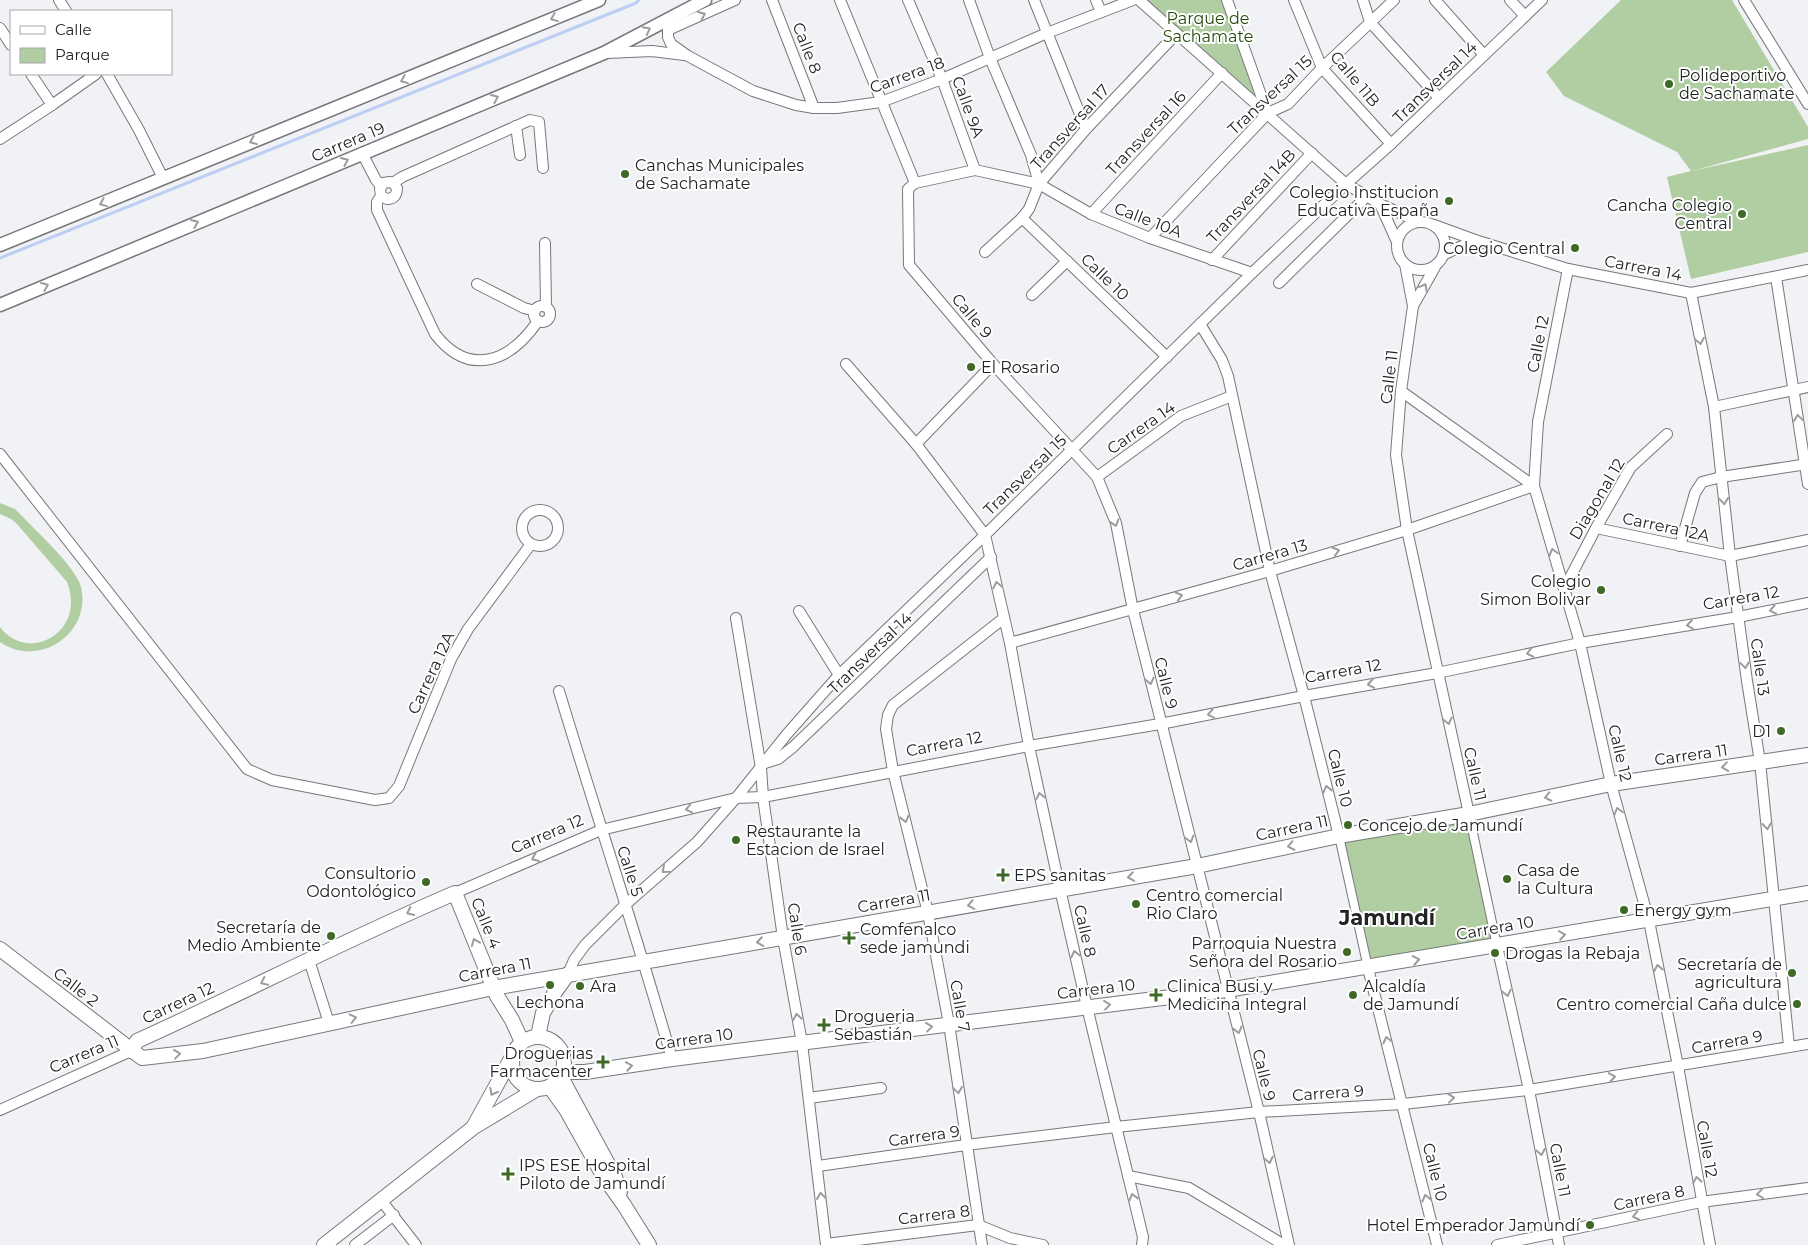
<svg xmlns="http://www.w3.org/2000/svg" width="1808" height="1245" viewBox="0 0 1808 1245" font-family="Montserrat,sans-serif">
  <rect width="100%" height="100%" fill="#f0f2f5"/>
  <!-- green -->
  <g fill="#b1cea2">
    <polygon points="1139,0 1227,0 1268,113"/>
    <polygon points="1621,0 1732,0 1808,127 1808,139 1692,171 1808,145 1808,252 1691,279 1667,177 1691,171 1677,152 1564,96 1546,72"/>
    <path d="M0,503l15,6 8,8c15,16 53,50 58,70 11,47 -43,82 -81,55v-15c27,37 87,6 67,-45l-50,-58 -6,-5 -11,-5z"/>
    <polygon points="1469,814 1497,946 1368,968 1339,836"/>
  </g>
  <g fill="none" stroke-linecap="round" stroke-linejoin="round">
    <!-- stream -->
    <polyline stroke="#bdcef4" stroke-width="3" points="0,258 636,3 639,0"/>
    <!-- pedestrian casing -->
    <g stroke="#76787b" stroke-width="10">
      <g id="pedestrian">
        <polyline points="1469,814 1497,946"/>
        <polyline points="1339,836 1368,968"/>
      </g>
    </g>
    <!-- minor casing -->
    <g stroke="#76787b" stroke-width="12">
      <g id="minor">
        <polyline points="59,0 66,11"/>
        <polyline points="772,0 814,108"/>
        <polyline points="840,0 915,183"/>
        <polyline points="908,0 942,79 975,170"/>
        <polyline points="969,0 990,58 1031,155 1039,184"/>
        <polyline points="1034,0 1086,129"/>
        <polyline points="1096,0 1101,12"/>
        <polyline points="1139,0 1346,184 1380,204 1419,222"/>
        <polyline points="1227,0 1267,112"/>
        <polyline points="1294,0 1322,68 1391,144"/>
        <polyline points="1363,0 1370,22 1439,98"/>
        <polyline points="1435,0 1484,55"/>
        <polyline points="1510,0 1525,16"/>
        <polyline points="1744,0 1808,104"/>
        <polyline points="671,18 668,30 668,37 671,44 688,56 753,91 796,105 814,108 837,108 881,102 942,79 1047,33 1133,0"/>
        <polyline points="0,28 11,45"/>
        <polyline points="668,30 735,0"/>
        <polyline points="607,53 652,51 684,55"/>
        <polyline points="31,74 52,105"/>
        <polyline points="107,74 139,130 163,178"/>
        <polyline points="516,126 520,155"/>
        <polyline points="0,139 52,105 96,74"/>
        <polyline points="362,153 376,180 381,186"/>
        <path d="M381,196l6,3c7,0 10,-4 10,-11l-4,-5"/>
        <polyline points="1380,204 1397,242"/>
        <polyline points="1091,214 1222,73"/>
        <polyline points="1022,218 1167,357"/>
        <circle cx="1421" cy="246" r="24"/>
        <polyline points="1434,225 1475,240 1568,269 1691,293 1808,270"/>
        <polyline points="1150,238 1268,113 1288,104 1322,68 1394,0"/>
        <polyline points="545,243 546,307"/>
        <polyline points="985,252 1022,218 1029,209 1039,184 1086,129 1176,34"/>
        <polyline points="1445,254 1475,240"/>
        <polyline points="1212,260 1312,153"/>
        <polyline points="1405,264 1413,306 1401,391 1396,455 1407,530 1469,814"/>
        <polyline points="1568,269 1538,422 1534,486 1580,643 1611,784 1649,921 1678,1066 1710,1245"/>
        <polyline points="1252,273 1150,238 1091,214 1039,184 975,170 915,183 908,189 909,265 993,364 1097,477 1116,523 1133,610 1259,1112 1289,1245"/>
        <polyline points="1776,277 1808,484"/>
        <polyline points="1279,283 1367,196"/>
        <polyline points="477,284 524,308 535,311"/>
        <polyline points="1691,293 1714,407 1730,556 1747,681 1760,762 1789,1046"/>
        <polyline points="1032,295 1067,261"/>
        <polyline points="1413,306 1435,267"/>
        <circle cx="542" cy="314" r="8"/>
        <path d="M538,321c-28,41 -69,57 -103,13l-58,-124v-8l4,-6 -1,-7 3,-6 7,-1 3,1 9,-6 128,-57 9,2 4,46"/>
        <polyline points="1200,324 1222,360 1228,376 1270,571 1304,696 1339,836"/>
        <polyline points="846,364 916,444 985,535 1010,643 1029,746 1060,889 1087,1007 1143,1237 1142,1245"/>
        <polyline points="1401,391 1534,486"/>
        <polyline points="1714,407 1808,387"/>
        <polyline points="916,444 993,364"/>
        <polyline points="0,454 247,769 272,780 375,800 389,798 399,786 451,659 468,629 531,544"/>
        <polyline points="1097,477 1181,416 1232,396"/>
        <circle cx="540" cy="528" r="18"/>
        <polyline points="1596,528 1730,556 1808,540"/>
        <polyline points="1680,546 1695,493 1702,482 1721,477 1808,464"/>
        <polyline points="1564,589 1596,528 1631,467 1667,434"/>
        <polyline points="799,611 839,675"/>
        <polyline points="736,618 761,768 763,797 783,938 802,1043 826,1245"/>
        <polyline points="1010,643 1270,571 1407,530 1534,486"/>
        <path d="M559,691c37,123 78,245 113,368"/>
        <polyline points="765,763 778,759 793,747 991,557"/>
        <polyline points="455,893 601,830 736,798 763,797 1029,746 1160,724 1304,696 1437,673 1580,643 1738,617 1808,603"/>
        <polyline points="1497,946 1529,1090 1559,1245"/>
        <polyline points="309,960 329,1023"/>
        <polyline points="1368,968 1437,1245"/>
        <polyline points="568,974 574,960 585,945 625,905 697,842 736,798 787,734 839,675 985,535 1252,273 1346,184 1391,144 1542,0"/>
        <polyline points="809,1098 881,1088"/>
        <polyline points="0,1110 131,1051"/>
        <polyline points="818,1166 966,1145 1116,1127 1259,1112 1403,1104 1529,1090 1808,1044"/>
        <polyline points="1128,1176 1189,1188 1284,1245"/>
        <polyline points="381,1200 416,1245"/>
        <polyline points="826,1244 978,1225 1010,1238 1043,1245"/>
        <polyline points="355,1245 394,1215"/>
        <polyline points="982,1245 949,1024 928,913 893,771 886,729 888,715 893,705 1004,618"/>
        <polyline points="1497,1245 1701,1202 1808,1188"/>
      </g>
    </g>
    <!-- tertiary casing -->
    <g stroke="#76787b" stroke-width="15">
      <g id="tertiary">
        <polyline points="0,245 599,0"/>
        <polyline points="0,305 604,53 705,0"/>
      </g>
    </g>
    <!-- secondary casing -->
    <g stroke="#76787b" stroke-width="16">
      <g id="secondary">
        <polyline points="0,949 142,1058 203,1051 493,988 1197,866 1339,836 1469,814 1611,784 1808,755"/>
        <polyline points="538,1036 543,1013 555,992 568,974"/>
        <circle cx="538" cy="1063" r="26"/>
        <path d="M131,1051l6,-10c106,-48 210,-102 318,-148l42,103 15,24 10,22"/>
        <polyline points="563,1072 585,1072 672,1059 1227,990 1808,893"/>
        <polyline points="561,1077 615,1177 620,1192"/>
        <polyline points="550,1087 567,1111 604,1177 624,1205 649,1245"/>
        <polyline points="474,1126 512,1057"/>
        <polyline points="324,1245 474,1127 537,1089"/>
      </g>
    </g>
    <!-- pedestrian -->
    <use href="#pedestrian" stroke="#fff" stroke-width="8"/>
    <!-- minor -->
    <use href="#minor" stroke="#fff" stroke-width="10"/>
    <!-- tertiary -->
    <use href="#tertiary" stroke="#fff" stroke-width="12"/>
    <!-- secondary -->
    <use href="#secondary" stroke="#fff" stroke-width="14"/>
  </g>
  <!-- one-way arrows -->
  <defs><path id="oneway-chevron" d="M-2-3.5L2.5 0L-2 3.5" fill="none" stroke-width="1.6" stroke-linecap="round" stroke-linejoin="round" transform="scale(1.25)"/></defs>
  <g stroke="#9c9c9c">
    <use href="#oneway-chevron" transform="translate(702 15) rotate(-24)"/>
    <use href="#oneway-chevron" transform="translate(554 18) rotate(158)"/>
    <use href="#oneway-chevron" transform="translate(647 30) rotate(-27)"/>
    <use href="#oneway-chevron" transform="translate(404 80) rotate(158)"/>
    <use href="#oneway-chevron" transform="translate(495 98) rotate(-23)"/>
    <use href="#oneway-chevron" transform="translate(253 141) rotate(158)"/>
    <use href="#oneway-chevron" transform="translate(345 161) rotate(-23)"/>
    <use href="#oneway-chevron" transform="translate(103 203) rotate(158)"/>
    <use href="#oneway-chevron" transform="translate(195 223) rotate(-23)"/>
    <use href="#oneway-chevron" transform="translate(45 286) rotate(-23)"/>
    <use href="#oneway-chevron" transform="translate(1424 287) rotate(-61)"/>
    <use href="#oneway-chevron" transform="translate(1700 341) rotate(79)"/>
    <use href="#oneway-chevron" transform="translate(1798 418) rotate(-98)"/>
    <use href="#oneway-chevron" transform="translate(1724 501) rotate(84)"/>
    <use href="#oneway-chevron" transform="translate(1115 523) rotate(73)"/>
    <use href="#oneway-chevron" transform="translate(1336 551) rotate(-17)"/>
    <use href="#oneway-chevron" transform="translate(1553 552) rotate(-106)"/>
    <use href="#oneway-chevron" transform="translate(997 585) rotate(-102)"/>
    <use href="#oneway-chevron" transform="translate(1179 596) rotate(-16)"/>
    <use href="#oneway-chevron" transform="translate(1773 610) rotate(169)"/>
    <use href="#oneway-chevron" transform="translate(1690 625) rotate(171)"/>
    <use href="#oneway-chevron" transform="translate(1530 653) rotate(168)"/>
    <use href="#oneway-chevron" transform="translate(1745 665) rotate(83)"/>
    <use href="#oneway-chevron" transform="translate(1150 681) rotate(76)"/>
    <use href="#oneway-chevron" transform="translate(1371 684) rotate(170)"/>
    <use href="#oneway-chevron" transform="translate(1211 714) rotate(169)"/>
    <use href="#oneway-chevron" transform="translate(1448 721) rotate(77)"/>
    <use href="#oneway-chevron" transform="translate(1725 767) rotate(172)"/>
    <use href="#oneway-chevron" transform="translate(1327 789) rotate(-104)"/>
    <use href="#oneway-chevron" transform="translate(1040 796) rotate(-102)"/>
    <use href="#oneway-chevron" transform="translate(1548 797) rotate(168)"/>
    <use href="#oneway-chevron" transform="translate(689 809) rotate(167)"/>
    <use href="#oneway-chevron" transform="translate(1618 811) rotate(-106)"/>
    <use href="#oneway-chevron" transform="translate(905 819) rotate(76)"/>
    <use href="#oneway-chevron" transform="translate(1767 826) rotate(84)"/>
    <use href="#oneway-chevron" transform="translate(1190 839) rotate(75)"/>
    <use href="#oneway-chevron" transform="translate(1291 846) rotate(168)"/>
    <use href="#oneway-chevron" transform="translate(535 858) rotate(157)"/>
    <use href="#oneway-chevron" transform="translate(665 870) rotate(139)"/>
    <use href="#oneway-chevron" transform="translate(1131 877) rotate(171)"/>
    <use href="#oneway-chevron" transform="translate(971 905) rotate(169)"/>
    <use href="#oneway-chevron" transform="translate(410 912) rotate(155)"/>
    <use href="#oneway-chevron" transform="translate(1562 935) rotate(-9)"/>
    <use href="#oneway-chevron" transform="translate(475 942) rotate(-112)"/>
    <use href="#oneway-chevron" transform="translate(760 942) rotate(171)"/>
    <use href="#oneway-chevron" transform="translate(1075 954) rotate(-103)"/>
    <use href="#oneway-chevron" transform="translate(1416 960) rotate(-10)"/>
    <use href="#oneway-chevron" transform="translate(1658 968) rotate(-101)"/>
    <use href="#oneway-chevron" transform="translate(264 982) rotate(154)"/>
    <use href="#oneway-chevron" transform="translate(1507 993) rotate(78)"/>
    <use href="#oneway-chevron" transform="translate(1107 1005) rotate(-7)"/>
    <use href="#oneway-chevron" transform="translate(797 1017) rotate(-100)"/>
    <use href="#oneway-chevron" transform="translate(353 1018) rotate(-13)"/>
    <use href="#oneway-chevron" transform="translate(929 1027) rotate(-7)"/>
    <use href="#oneway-chevron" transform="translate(1238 1030) rotate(76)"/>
    <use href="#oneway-chevron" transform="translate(1387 1040) rotate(-104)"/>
    <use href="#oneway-chevron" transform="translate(177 1054) rotate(-7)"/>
    <use href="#oneway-chevron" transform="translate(629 1066) rotate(-9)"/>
    <use href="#oneway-chevron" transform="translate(1612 1077) rotate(-9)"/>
    <use href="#oneway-chevron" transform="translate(958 1090) rotate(82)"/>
    <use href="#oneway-chevron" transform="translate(493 1092) rotate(118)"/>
    <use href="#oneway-chevron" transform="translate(1451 1098) rotate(-6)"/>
    <use href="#oneway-chevron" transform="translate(1541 1152) rotate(79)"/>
    <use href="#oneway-chevron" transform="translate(1269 1160) rotate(77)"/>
    <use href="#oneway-chevron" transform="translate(1697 1180) rotate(-100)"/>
    <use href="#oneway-chevron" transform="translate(1760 1194) rotate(173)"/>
    <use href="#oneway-chevron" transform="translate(821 1196) rotate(-96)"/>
    <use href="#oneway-chevron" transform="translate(1133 1197) rotate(-104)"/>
    <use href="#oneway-chevron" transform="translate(1426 1198) rotate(-104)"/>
    <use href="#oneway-chevron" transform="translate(1636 1216) rotate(168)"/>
  </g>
  <!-- markers -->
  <g fill="#3f6926" stroke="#fff" stroke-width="2">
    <circle cx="1669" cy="84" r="5"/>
    <circle cx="625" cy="174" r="5"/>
    <circle cx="1449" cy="201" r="5"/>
    <circle cx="1742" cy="214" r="5"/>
    <circle cx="1575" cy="248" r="5"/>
    <circle cx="971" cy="367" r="5"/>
    <circle cx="1601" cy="590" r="5"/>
    <circle cx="1781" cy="731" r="5"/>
    <circle cx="1348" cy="825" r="5"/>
    <circle cx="736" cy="840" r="5"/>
    <path d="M1000.5 867.5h5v5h5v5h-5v5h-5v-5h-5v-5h5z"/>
    <circle cx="1507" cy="879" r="5"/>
    <circle cx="426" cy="882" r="5"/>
    <circle cx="1136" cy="904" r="5"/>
    <circle cx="1624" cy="910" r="5"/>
    <circle cx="331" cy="936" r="5"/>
    <path d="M846.5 930.5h5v5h5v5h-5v5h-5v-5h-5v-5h5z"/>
    <circle cx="1347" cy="952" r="5"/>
    <circle cx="1495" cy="953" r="5"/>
    <circle cx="1792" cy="973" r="5"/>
    <circle cx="550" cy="985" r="5"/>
    <circle cx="580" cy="986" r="5"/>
    <path d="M1153.5 987.5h5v5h5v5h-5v5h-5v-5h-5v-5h5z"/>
    <circle cx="1353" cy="995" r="5"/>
    <circle cx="1797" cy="1004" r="5"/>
    <path d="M821.5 1017.5h5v5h5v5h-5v5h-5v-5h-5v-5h5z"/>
    <path d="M600.5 1054.5h5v5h5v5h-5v5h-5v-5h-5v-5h5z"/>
    <path d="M505.5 1166.5h5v5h5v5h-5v5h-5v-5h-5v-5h5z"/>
    <circle cx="1590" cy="1225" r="5"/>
  </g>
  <g text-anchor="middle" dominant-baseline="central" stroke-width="4" stroke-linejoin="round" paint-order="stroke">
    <!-- park labels -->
    <g font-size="16" fill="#264b0c" stroke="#fff">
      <text x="1208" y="18">Parque de<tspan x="1208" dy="18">Sachamate</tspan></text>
    </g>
    <!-- street labels -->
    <g font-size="16" fill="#222324" stroke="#fff">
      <text transform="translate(807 48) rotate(69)">Calle 8</text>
      <text transform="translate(907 75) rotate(-20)">Carrera 18</text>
      <text transform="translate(1355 79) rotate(50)">Calle 11B</text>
      <text transform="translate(1435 82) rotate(-44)">Transversal 14</text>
      <text transform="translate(1270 95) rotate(-43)">Transversal 15</text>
      <text transform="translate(968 107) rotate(70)">Calle 9A</text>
      <text transform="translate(1070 127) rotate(-48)">Transversal 17</text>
      <text transform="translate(1146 133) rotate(-47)">Transversal 16</text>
      <text transform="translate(348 142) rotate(-23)">Carrera 19</text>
      <text transform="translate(1251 196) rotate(-47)">Transversal 14B</text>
      <text transform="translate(1148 220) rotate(21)">Calle 10A</text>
      <text transform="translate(1643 268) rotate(11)">Carrera 14</text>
      <text transform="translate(1105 277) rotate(44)">Calle 10</text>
      <text transform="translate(972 316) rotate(50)">Calle 9</text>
      <text transform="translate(1538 344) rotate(-79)">Calle 12</text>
      <text transform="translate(1389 377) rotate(-83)">Calle 11</text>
      <text transform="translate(1141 428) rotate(-35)">Carrera 14</text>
      <text transform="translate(1025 475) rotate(-44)">Transversal 15</text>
      <text transform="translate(1597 499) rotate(-59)">Diagonal 12</text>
      <text transform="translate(1666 527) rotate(12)">Carrera 12A</text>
      <text transform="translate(1270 555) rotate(-16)">Carrera 13</text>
      <text transform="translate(1741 598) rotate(-10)">Carrera 12</text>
      <text transform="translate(870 653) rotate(-44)">Transversal 14</text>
      <text transform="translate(1760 667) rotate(82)">Calle 13</text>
      <text transform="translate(1343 671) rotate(-10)">Carrera 12</text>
      <text transform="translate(431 673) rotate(-65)">Carrera 12A</text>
      <text transform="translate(1166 683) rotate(76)">Calle 9</text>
      <text transform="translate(944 744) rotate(-11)">Carrera 12</text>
      <text transform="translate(1620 753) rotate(77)">Calle 12</text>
      <text transform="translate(1691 755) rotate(-8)">Carrera 11</text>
      <text transform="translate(1475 774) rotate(77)">Calle 11</text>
      <text transform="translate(1340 778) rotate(76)">Calle 10</text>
      <text transform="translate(1292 828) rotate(-12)">Carrera 11</text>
      <text transform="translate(547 834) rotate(-23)">Carrera 12</text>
      <text transform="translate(630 871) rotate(72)">Calle 5</text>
      <text transform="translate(894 901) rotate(-10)">Carrera 11</text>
      <text transform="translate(486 923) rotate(68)">Calle 4</text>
      <text transform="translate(1495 928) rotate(-10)">Carrera 10</text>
      <text transform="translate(797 929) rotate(81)">Calle 6</text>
      <text transform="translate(1085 931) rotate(77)">Calle 8</text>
      <text transform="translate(495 970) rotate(-11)">Carrera 11</text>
      <text transform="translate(76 987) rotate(38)">Calle 2</text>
      <text transform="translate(1096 989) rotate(-7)">Carrera 10</text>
      <text transform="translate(178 1003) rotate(-25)">Carrera 12</text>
      <text transform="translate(960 1006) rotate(80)">Calle 7</text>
      <text transform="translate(694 1039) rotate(-8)">Carrera 10</text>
      <text transform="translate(1727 1042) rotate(-10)">Carrera 9</text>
      <text transform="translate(84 1054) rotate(-23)">Carrera 11</text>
      <text transform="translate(1264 1075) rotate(76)">Calle 9</text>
      <text transform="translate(1328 1093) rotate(-4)">Carrera 9</text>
      <text transform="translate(924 1136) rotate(-8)">Carrera 9</text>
      <text transform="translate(1707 1149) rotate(80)">Calle 12</text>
      <text transform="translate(1560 1170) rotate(79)">Calle 11</text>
      <text transform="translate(1435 1172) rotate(76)">Calle 10</text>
      <text transform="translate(1649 1198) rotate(-12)">Carrera 8</text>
      <text transform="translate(934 1215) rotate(-7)">Carrera 8</text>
    </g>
    <!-- poi labels -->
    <g font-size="16" fill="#222324" stroke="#fff" text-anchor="start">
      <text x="1679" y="75">Polideportivo<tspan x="1679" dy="18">de Sachamate</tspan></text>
      <text x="635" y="165">Canchas Municipales<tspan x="635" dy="18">de Sachamate</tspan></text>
      <text x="1439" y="192" text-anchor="end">Colegio Institucion<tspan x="1439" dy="18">Educativa España</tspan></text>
      <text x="1732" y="205" text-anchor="end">Cancha Colegio<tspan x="1732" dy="18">Central</tspan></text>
      <text x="1565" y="248" text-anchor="end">Colegio Central</text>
      <text x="981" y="367">El Rosario</text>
      <text x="1591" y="581" text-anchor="end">Colegio<tspan x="1591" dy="18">Simon Bolivar</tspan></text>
      <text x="1771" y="731" text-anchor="end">D1</text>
      <text x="1358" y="825">Concejo de Jamundí</text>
      <text x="746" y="831">Restaurante la<tspan x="746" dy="18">Estacion de Israel</tspan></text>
      <text x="1517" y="870">Casa de<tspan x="1517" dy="18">la Cultura</tspan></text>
      <text x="416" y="873" text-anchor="end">Consultorio<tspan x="416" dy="18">Odontológico</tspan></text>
      <text x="1014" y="875">EPS sanitas</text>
      <text x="1146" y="895">Centro comercial<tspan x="1146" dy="18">Rio Claro</tspan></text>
      <text x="1634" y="910">Energy gym</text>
      <text x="321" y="927" text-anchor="end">Secretaría de<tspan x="321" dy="18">Medio Ambiente</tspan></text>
      <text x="860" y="929">Comfenalco<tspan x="860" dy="18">sede jamundi</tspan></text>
      <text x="1337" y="943" text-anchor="end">Parroquia Nuestra<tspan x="1337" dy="18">Señora del Rosario</tspan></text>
      <text x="1505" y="953">Drogas la Rebaja</text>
      <text x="1782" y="964" text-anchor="end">Secretaría de<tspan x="1782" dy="18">agricultura</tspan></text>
      <text x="590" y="986">Ara</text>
      <text x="1167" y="986">Clinica Busi y<tspan x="1167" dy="18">Medicina Integral</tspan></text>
      <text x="1363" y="986">Alcaldía<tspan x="1363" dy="18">de Jamundí</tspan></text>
      <text x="550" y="1002" text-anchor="middle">Lechona</text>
      <text x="1787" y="1004" text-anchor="end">Centro comercial Caña dulce</text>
      <text x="834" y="1016">Drogueria<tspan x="834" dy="18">Sebastián</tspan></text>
      <text x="593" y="1053" text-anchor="end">Droguerias<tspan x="593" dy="18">Farmacenter</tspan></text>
      <text x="519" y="1165">IPS ESE Hospital<tspan x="519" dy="18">Piloto de Jamundí</tspan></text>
      <text x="1580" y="1225" text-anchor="end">Hotel Emperador Jamundí</text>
    </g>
    <!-- district labels -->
    <g font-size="21" font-weight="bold" fill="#222324" stroke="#fff">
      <text x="1387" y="917">Jamundí</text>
    </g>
  </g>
  <!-- legend -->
  <rect x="10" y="10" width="162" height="65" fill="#ffffff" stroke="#a7a7a7"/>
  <rect x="20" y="26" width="25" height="8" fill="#ffffff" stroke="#a7a7a7"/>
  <text x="55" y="35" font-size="15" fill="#222324">Calle</text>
  <rect x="20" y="48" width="25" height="15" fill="#b1cea2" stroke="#a7a7a7"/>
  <text x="55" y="60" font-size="15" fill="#222324">Parque</text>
</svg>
